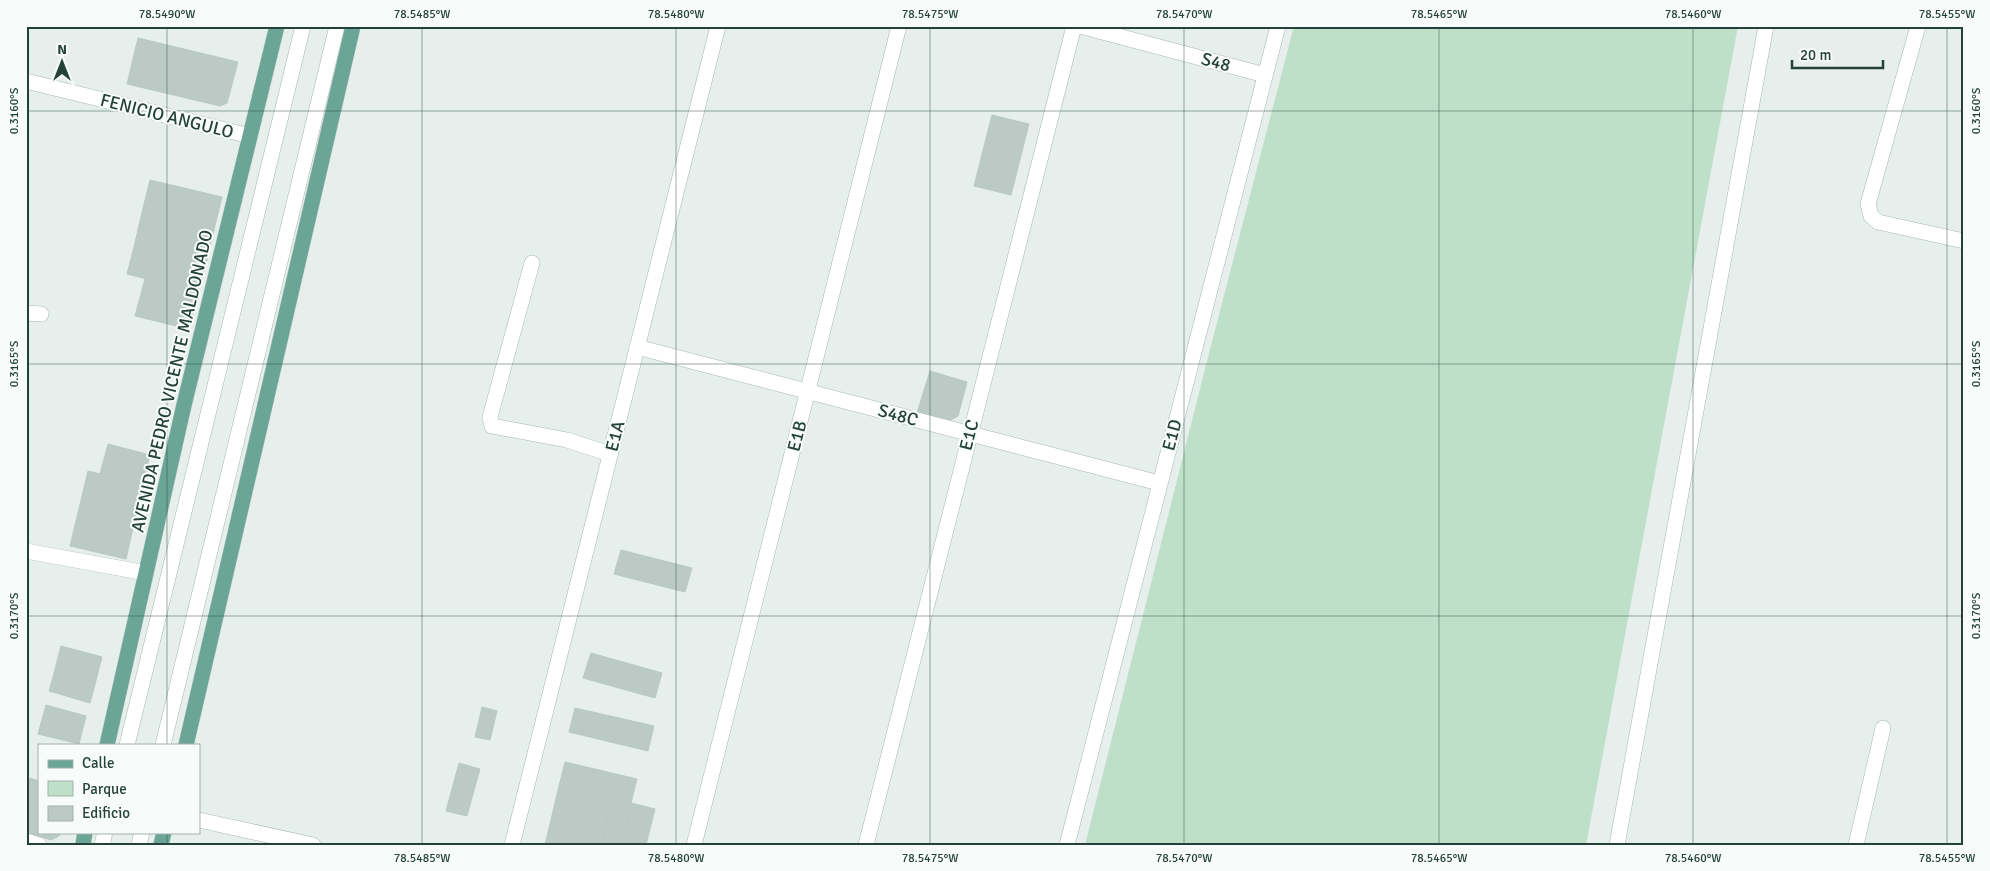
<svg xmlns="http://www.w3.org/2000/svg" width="1990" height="871" viewBox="0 0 1990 871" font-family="Signika,sans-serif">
  <rect width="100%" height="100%" fill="#e6efeb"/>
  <!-- green -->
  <polygon fill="#bfe0c8" points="1294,26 1738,26 1586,845 1085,845 1206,365"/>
  <!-- building -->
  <g fill="#bbcac4" stroke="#b8c9c2">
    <polygon points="138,38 238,62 227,103 220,106 127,84"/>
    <polygon points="992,115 1029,124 1011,195 974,186"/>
    <polygon points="150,180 222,197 211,242 139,225"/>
    <polygon points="139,225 211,242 207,260 135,243"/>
    <polygon points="135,243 207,260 198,292 127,274"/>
    <polygon points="145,279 198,292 189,329 135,316"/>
    <polygon points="930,371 967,382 958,416 947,422 917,413"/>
    <polygon points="108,444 150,455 143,484 100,474"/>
    <polygon points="88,471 143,484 126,559 70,546"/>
    <polygon points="621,550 692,568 685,592 614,574"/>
    <polygon points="61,646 102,657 94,688 53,677"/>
    <polygon points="591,653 662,673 655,698 583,678"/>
    <polygon points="53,677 94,688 90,703 49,691"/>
    <polygon points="46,705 86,716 79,744 38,734"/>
    <polygon points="482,707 497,711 490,740 475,737"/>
    <polygon points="575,708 654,726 648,751 569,732"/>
    <polygon points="565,762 637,779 631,803 559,786"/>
    <polygon points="459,763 480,769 473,794 452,789"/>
    <polygon points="30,778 39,781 39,832 60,832 59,836 51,840 26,833 26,790"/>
    <polygon points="559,786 612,798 602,845 545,845"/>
    <polygon points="452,789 473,794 467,816 446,811"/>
    <polygon points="612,798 631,803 622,845 602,845"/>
    <polygon points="631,803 655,809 646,845 622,845"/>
  </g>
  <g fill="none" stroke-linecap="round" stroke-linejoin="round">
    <!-- minor casing -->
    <g stroke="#a8b8b2" stroke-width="16">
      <g id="minor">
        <polyline points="1080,26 1265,75"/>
        <polyline points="1918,26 1868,204 1871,216 1878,222 1964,241"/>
        <polyline points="26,81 250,136"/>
        <polyline points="532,263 490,417 492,426 567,440 610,454"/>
        <polyline points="26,313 41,314"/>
        <polyline points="637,347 1159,483"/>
        <polyline points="26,551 146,573"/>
        <polyline points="127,745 303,26"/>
        <polyline points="163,745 337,26"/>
        <polyline points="199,820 313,845"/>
        <polyline points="26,841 39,845"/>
        <polyline points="102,845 105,832"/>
        <polyline points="139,845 142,832"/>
        <polyline points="512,845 718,26"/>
        <polyline points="694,845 899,26"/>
        <polyline points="866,845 1074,26"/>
        <polyline points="1067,845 1278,26"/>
        <polyline points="1617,845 1766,26"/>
        <polyline points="1856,845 1883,728"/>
      </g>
    </g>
    <!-- major casing -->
    <g stroke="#c2cac8" stroke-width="16">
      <g id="major">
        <polyline points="107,745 184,405 277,26"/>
        <polyline points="186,745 353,26"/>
        <polyline points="83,845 85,832"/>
        <polyline points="161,845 164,832"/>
      </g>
    </g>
    <!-- minor -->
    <use href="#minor" stroke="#fff" stroke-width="15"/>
    <!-- major -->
    <use href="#major" stroke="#6aa596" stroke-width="15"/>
  </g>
  <!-- ticks -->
  <path fill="none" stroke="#24423a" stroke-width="1" stroke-opacity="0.45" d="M167,26v719M422,26v819M676,26v819M930,26v819M1184,26v819M1439,26v819M1693,26v819M1947,26v819M26,111h1938M26,364h1938M26,616h1938M167,832v13"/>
  <g text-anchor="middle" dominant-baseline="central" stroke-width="4" stroke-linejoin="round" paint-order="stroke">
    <!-- street labels -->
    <g font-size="18" fill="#24423a" stroke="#f7fbf9">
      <text transform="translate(1216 62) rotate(15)">S48</text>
      <text transform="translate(167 116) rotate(14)">FENICIO ANGULO</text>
      <text transform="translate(172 381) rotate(-77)">AVENIDA PEDRO VICENTE MALDONADO</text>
      <text transform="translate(898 415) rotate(15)">S48C</text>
      <text transform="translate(969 435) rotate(-76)">E1C</text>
      <text transform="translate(1172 435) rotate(-75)">E1D</text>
      <text transform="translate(615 436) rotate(-76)">E1A</text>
      <text transform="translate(797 436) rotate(-76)">E1B</text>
    </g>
  </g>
  <!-- border -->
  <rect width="1990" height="871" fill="none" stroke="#f7fbf9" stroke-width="55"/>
  <!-- legend -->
  <rect x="38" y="744" width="162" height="90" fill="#f7fbf9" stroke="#a3b1ad"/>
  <rect x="48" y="760" width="25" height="8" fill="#6aa596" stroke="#a3b1ad"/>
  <text x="82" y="768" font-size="15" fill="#24423a">Calle</text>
  <rect x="48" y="781" width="25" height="15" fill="#bfe0c8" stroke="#a3b1ad"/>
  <text x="82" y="794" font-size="15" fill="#24423a">Parque</text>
  <rect x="48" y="806" width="25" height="15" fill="#bbcac4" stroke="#a3b1ad"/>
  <text x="82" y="818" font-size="15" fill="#24423a">Edificio</text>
  <!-- north arrow -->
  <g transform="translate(62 62)" stroke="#f7fbf9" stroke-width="4" paint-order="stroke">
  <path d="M0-4L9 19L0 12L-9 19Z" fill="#24423a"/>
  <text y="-8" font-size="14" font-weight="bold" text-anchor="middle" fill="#24423a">N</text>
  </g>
  <!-- scale -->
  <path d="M1792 60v8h91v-8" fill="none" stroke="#24423a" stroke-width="2.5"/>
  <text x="1800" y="60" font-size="15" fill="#24423a" stroke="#f7fbf9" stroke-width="4" paint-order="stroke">20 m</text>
  <rect x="28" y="28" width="1934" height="816" fill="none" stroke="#24423a" stroke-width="2"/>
  <g font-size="12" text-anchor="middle" fill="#24423a">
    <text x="167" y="18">78.5490°W</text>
    <text x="422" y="18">78.5485°W</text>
    <text x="676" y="18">78.5480°W</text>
    <text x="930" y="18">78.5475°W</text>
    <text x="1184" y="18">78.5470°W</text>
    <text x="1439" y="18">78.5465°W</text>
    <text x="1693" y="18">78.5460°W</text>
    <text x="1947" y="18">78.5455°W</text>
    <text transform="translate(14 111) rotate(-90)" y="4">0.3160°S</text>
    <text transform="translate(1976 111) rotate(-90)" y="4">0.3160°S</text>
    <text transform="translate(14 364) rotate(-90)" y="4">0.3165°S</text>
    <text transform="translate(1976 364) rotate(-90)" y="4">0.3165°S</text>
    <text transform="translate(14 616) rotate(-90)" y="4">0.3170°S</text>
    <text transform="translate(1976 616) rotate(-90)" y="4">0.3170°S</text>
    <text x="422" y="862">78.5485°W</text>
    <text x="676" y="862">78.5480°W</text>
    <text x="930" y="862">78.5475°W</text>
    <text x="1184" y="862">78.5470°W</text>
    <text x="1439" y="862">78.5465°W</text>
    <text x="1693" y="862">78.5460°W</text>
    <text x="1947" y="862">78.5455°W</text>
  </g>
</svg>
